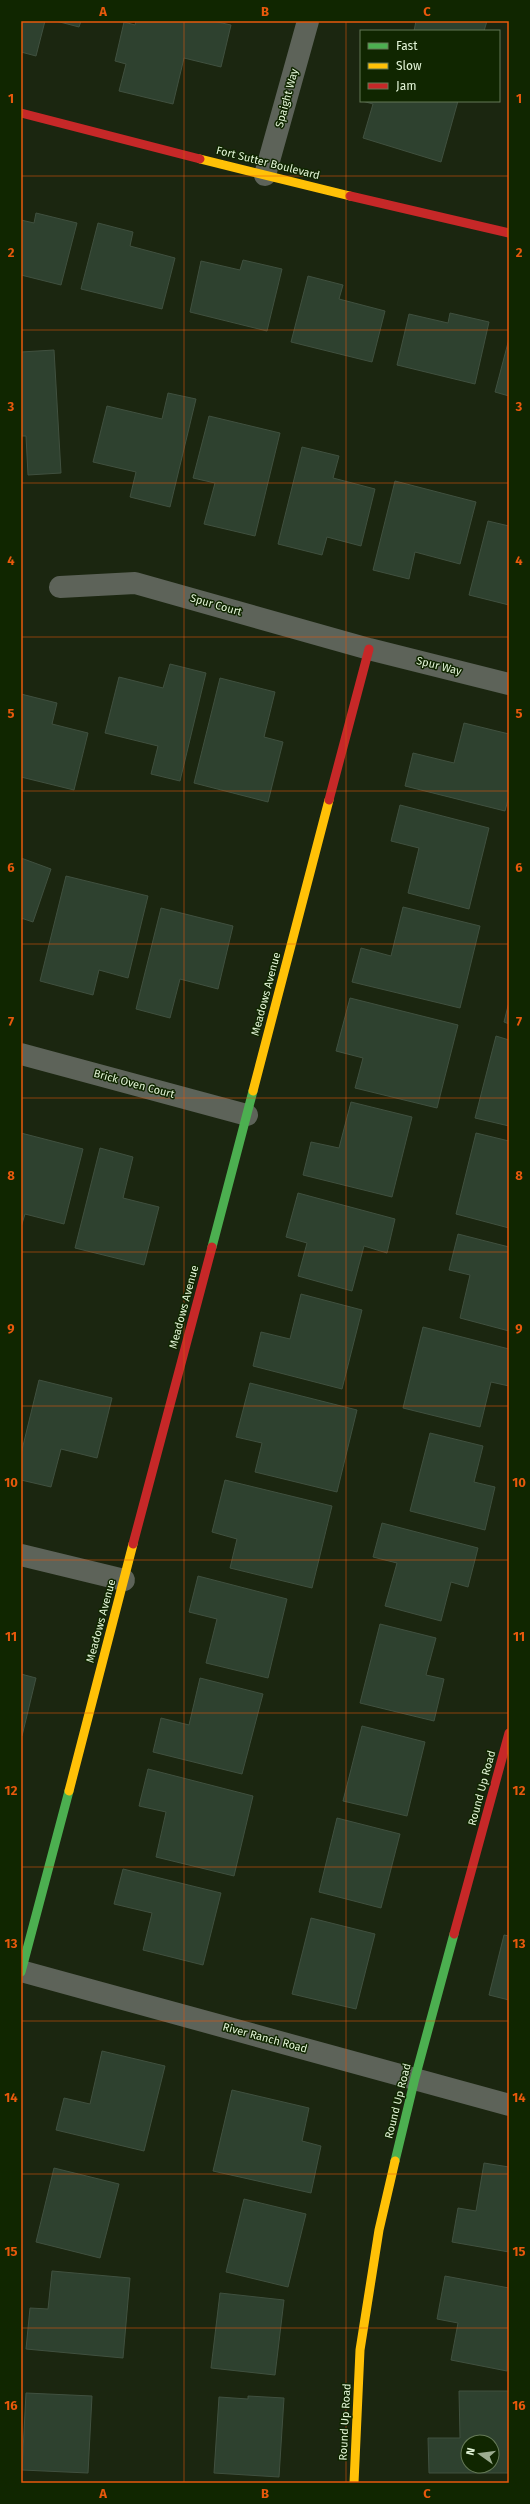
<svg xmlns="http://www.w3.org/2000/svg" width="530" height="2504" viewBox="0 0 530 2504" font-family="'Fira Sans',sans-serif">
  <rect width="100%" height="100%" fill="#1b2610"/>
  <!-- building -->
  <g fill="#2e412f" stroke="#40503f" fill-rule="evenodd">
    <polygon points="21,21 45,21 36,56 21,52"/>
    <polygon points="56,21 81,21 79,27"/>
    <polygon points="136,21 213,21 231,25 221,67 184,58 173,104 119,91 126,64 115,61 124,22 135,25"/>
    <polygon points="416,21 487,21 484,31 414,31"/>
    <polygon points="362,101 458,101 441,162 363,138 373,104"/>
    <polygon points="36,213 77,223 61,285 21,275 21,220 34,223"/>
    <polygon points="98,223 133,232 130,246 175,258 162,309 81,289"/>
    <polygon points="243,260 282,269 267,331 190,312 201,261 240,270"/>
    <polygon points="308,276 343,285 339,299 385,311 372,362 291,342"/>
    <polygon points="450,313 489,322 475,384 397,365 409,314 448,323"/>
    <polygon points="509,339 509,396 495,392"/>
    <polygon points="54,350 61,473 28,475 26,436 21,436 21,352"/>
    <polygon points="168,393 196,399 170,507 130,497 136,472 93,462 107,406 162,419"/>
    <polygon points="209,416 280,433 255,536 204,524 215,483 193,478"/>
    <polygon points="302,447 339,456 333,478 375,489 361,546 327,537 322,555 278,544"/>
    <polygon points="395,481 476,502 460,564 415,552 409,579 373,570"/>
    <polygon points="488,521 509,526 509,605 469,595"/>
    <polygon points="170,664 206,673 180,781 151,774 158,746 105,733 119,677 163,688"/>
    <polygon points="220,678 275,692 264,737 283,742 268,802 194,783"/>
    <polygon points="21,694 57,703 52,724 88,733 74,790 21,777"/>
    <polygon points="464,723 509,734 509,796 505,811 405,786 413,753 454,763"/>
    <polygon points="400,805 489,828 469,909 408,893 419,848 391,841"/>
    <polygon points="21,858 51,869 33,922 21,918"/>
    <polygon points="66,876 148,896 128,978 99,970 93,995 40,981"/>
    <polygon points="403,907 480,926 460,1008 352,982 361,948 391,956"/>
    <polygon points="161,908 233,926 218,989 180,979 170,1018 136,1009"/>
    <polygon points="350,998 458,1025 437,1108 355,1088 363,1058 336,1051"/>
    <polygon points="509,1002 509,1024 504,1022"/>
    <polygon points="496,1036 509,1040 509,1126 475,1118"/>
    <polygon points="351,1102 412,1117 392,1197 303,1175 311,1142 339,1148"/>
    <polygon points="21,1133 83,1149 64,1224 25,1214 21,1227"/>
    <polygon points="476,1133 509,1141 509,1228 456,1214"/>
    <polygon points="100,1148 133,1157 123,1198 159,1207 144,1265 75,1248"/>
    <polygon points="298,1193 395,1219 387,1253 364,1246 352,1291 298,1276 307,1243 286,1237"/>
    <polygon points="458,1234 509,1247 509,1331 460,1318 470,1275 449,1270"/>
    <polygon points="301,1294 362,1310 342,1389 253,1366 261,1332 290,1339"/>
    <polygon points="423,1327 509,1349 509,1386 491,1382 480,1427 403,1408"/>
    <polygon points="39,1380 112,1398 97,1458 61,1449 51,1487 21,1480 21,1454"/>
    <polygon points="250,1383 357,1410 337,1492 255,1472 262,1443 236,1437"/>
    <polygon points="430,1433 483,1446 474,1482 495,1487 485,1530 410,1511"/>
    <polygon points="225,1480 332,1506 312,1588 230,1568 237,1539 212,1532"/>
    <polygon points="382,1523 478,1548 468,1587 451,1582 441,1621 385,1606 397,1563 373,1557"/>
    <polygon points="198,1576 287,1599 268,1678 206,1663 217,1619 189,1612"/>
    <polygon points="380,1624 436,1638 426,1675 444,1679 434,1721 360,1703"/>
    <polygon points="21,1674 36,1678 22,1736 21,1736"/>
    <polygon points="200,1678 263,1694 242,1774 153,1752 161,1718 189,1725"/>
    <polygon points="362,1726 425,1742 407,1816 343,1801"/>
    <polygon points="148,1769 253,1796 234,1876 156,1857 166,1812 139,1806"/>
    <polygon points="337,1818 400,1834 381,1908 319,1892"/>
    <polygon points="123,1869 221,1893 203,1965 143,1950 152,1913 114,1904"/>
    <polygon points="311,1918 375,1934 356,2009 292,1994"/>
    <polygon points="504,1935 509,1936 509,2000 489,1995"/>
    <polygon points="102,2051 165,2066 144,2151 56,2130 64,2098 90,2104"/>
    <polygon points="232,2090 309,2108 302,2141 321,2146 311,2193 213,2171"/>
    <polygon points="484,2163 509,2167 509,2252 452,2242 458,2208 476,2211"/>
    <polygon points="54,2168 119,2184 100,2258 36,2242"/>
    <polygon points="244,2199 306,2214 288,2287 226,2272"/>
    <polygon points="52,2271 130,2278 123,2358 26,2349 30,2308 48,2309"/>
    <polygon points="445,2276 509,2288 507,2371 451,2360 458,2323 437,2319"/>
    <polygon points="220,2293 284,2300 275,2375 211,2368"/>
    <path d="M459,2391h50v82h-80l-1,-35h32zM468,2442h24v24h-24z"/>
    <polygon points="26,2393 92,2396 88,2473 22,2470"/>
    <polygon points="248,2396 284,2398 279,2477 214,2473 219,2397 248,2399"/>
  </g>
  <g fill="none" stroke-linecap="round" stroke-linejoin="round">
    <!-- street -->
    <g stroke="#5d6359" stroke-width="22">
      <polyline points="265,175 308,21"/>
      <polyline points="60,587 135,583 369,649 509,684"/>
      <polyline points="21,1054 247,1115"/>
      <polyline points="21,1555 124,1580"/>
      <polyline points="21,1971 509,2105"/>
    </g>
    <!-- fast -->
    <g stroke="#4caf50" stroke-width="9">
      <polyline points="212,1247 253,1091"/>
      <polyline points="21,1972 69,1791"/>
      <polyline points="395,2161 415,2078 454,1934"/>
    </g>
    <!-- slow -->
    <g stroke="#ffc107" stroke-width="9">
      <polyline points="200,159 350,196"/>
      <polyline points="253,1091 329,800"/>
      <polyline points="69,1791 133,1544"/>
      <polyline points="354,2483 360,2350 379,2230 395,2161"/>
    </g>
    <!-- jam -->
    <g stroke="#c62828" stroke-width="9">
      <polyline points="21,113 200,159"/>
      <polyline points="350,196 509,233"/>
      <polyline points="329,800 369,649"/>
      <polyline points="133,1544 212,1247"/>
      <polyline points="454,1934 509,1733"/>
    </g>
  </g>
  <!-- grid -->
  <path fill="none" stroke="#e8590c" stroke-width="1" stroke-opacity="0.55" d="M184,21v2462M346,21v2462M21,176h488M21,330h488M21,483h488M21,637h488M21,791h488M21,944h488M21,1098h488M21,1252h488M21,1406h488M21,1560h488M21,1713h488M21,1867h488M21,2021h488M21,2174h488M21,2328h488"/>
  <g text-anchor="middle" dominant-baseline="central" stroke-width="3" stroke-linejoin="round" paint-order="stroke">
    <!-- street labels -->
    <g font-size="11" fill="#e3f5d7" stroke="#102600">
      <text transform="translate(287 98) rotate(-75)">Spaight Way</text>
      <text transform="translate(268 163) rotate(14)">Fort Sutter Boulevard</text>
      <text transform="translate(216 605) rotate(16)">Spur Court</text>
      <text transform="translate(439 666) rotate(14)">Spur Way</text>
      <text transform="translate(266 994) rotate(-75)">Meadows Avenue</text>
      <text transform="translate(134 1084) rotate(15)">Brick Oven Court</text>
      <text transform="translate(184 1307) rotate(-75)">Meadows Avenue</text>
      <text transform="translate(101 1621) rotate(-75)">Meadows Avenue</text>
      <text transform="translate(482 1788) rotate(-75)">Round Up Road</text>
      <text transform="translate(265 2038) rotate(15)">River Ranch Road</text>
      <text transform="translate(398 2101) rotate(-76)">Round Up Road</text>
      <text transform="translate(345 2422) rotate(-87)">Round Up Road</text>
    </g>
  </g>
  <!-- border -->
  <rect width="530" height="2504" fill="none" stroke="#102600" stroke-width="44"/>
  <!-- legend -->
  <rect x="360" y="30" width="140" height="72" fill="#102600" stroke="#647956"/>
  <rect x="368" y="43" width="20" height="6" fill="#4caf50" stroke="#647956"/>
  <text x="396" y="50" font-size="12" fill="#e3f5d7">Fast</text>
  <rect x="368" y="63" width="20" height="6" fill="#ffc107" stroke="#647956"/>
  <text x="396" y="70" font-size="12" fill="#e3f5d7">Slow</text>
  <rect x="368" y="83" width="20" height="6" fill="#c62828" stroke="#647956"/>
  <text x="396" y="90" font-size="12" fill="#e3f5d7">Jam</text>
  <!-- north arrow -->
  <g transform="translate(480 2454) rotate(284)"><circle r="19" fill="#102600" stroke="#647956"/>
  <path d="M0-3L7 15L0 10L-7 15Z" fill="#9dad91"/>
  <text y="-6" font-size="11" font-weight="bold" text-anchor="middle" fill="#e3f5d7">N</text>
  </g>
  <rect x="22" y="22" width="486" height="2460" fill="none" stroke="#e8590c" stroke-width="1.5"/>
  <g font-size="13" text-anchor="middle" font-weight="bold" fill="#e8590c">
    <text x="103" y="16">A</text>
    <text x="265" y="16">B</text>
    <text x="427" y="16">C</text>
    <text x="11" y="103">1</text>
    <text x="519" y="103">1</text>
    <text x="11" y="257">2</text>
    <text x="519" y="257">2</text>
    <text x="11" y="411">3</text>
    <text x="519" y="411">3</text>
    <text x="11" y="565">4</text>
    <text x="519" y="565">4</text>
    <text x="11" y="718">5</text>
    <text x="519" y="718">5</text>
    <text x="11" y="872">6</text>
    <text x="519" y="872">6</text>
    <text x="11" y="1026">7</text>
    <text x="519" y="1026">7</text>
    <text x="11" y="1180">8</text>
    <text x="519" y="1180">8</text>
    <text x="11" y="1333">9</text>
    <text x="519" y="1333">9</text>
    <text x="11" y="1487">10</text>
    <text x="519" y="1487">10</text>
    <text x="11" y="1641">11</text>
    <text x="519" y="1641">11</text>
    <text x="11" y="1795">12</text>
    <text x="519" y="1795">12</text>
    <text x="11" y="1948">13</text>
    <text x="519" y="1948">13</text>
    <text x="11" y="2102">14</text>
    <text x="519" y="2102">14</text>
    <text x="11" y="2256">15</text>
    <text x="519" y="2256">15</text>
    <text x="11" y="2410">16</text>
    <text x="519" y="2410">16</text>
    <text x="103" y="2498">A</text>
    <text x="265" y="2498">B</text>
    <text x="427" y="2498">C</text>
  </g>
</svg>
